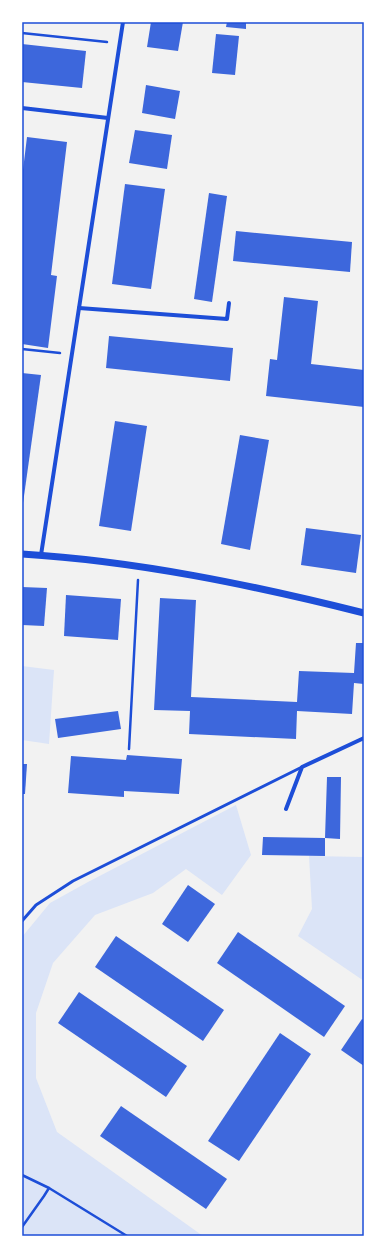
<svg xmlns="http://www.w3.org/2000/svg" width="386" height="1258" viewBox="0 0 386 1258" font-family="Jost,sans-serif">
  <rect width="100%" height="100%" fill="#f2f2f2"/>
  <!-- green -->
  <g fill="#dbe4f7">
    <polygon points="22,666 54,670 49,744 22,740"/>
    <polygon points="236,805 251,855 222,895 186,869 153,893 95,915 53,963 36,1013 36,1078 57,1132 203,1236 22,1236 22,937 50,903 88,882"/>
    <polygon points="309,856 364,857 364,981 298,936 312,909"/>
  </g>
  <!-- building -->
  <g fill="#3d67dc">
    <polygon points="151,22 183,22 178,51 147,47"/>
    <polygon points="227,22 246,22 246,29 226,27"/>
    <polygon points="216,34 239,36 235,75 212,73"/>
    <polygon points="22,44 86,51 82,88 22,82"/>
    <polygon points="146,85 180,91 175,119 142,113"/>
    <polygon points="135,130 172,135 167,169 129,163"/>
    <polygon points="27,137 67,142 51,275 57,276 48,348 22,344 22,178"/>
    <polygon points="125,184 165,189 151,289 112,284"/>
    <polygon points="209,193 227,196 212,302 194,299"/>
    <polygon points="236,231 352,242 350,272 233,261"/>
    <polygon points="284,297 318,301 311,364 364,370 364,407 266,396 270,359 277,360"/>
    <polygon points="109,336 233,348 230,381 106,368"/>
    <polygon points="22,373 41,375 23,503 22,503"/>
    <polygon points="115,421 147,426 131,531 99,526"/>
    <polygon points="240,435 269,440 250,550 221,544"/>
    <polygon points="306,528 361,535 356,573 301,565"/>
    <polygon points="22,587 47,588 44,626 22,625"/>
    <polygon points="66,595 121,599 118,640 64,636"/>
    <polygon points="160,598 196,600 191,697 297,702 299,671 354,673 356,643 364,643 364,684 354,683 352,714 297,711 296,739 189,734 190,711 154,710"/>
    <polygon points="118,711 121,729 58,738 55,719"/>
    <polygon points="127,755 182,759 179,794 124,791 124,797 68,793 71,756 126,760"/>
    <polygon points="22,764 27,764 25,794 22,794"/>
    <polygon points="327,777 341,777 340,839 325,838 325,856 262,855 263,837 325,838"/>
    <polygon points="188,885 215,904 188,942 162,924"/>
    <polygon points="238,932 345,1006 324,1037 217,963"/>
    <polygon points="116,936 224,1010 203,1041 95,967"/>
    <polygon points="79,992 187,1066 166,1097 58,1023"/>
    <polygon points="362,1019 364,1020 364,1066 341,1050"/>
    <polygon points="280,1033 311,1054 239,1161 208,1141"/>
    <polygon points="121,1106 227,1179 206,1209 100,1136"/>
  </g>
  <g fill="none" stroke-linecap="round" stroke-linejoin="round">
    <!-- path -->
    <g stroke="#1d4ed8" stroke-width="2.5">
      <polyline points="22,33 107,42"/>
      <polyline points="22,349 60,353"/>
      <polyline points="129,749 138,580"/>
      <polyline points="22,1175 49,1188 127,1236"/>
      <polyline points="22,1227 44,1196 49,1188"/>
    </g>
    <!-- service -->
    <polyline stroke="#1d4ed8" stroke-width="3" points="22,921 36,905 73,881 302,767"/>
    <!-- minor -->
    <g stroke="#1d4ed8" stroke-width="4">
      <polyline points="22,108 108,118"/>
      <polyline points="79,308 227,319 229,303"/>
      <polyline points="41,555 123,22"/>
      <polyline points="286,809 302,767 364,738"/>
    </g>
    <!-- tertiary -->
    <path stroke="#1d4ed8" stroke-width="7" d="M22,554c115,7 230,31 342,59"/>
  </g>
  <!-- border -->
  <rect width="386" height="1258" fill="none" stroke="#ffffff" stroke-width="46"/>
  <rect x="23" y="23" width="340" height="1212" fill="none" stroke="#1d4ed8" stroke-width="1.5"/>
</svg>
